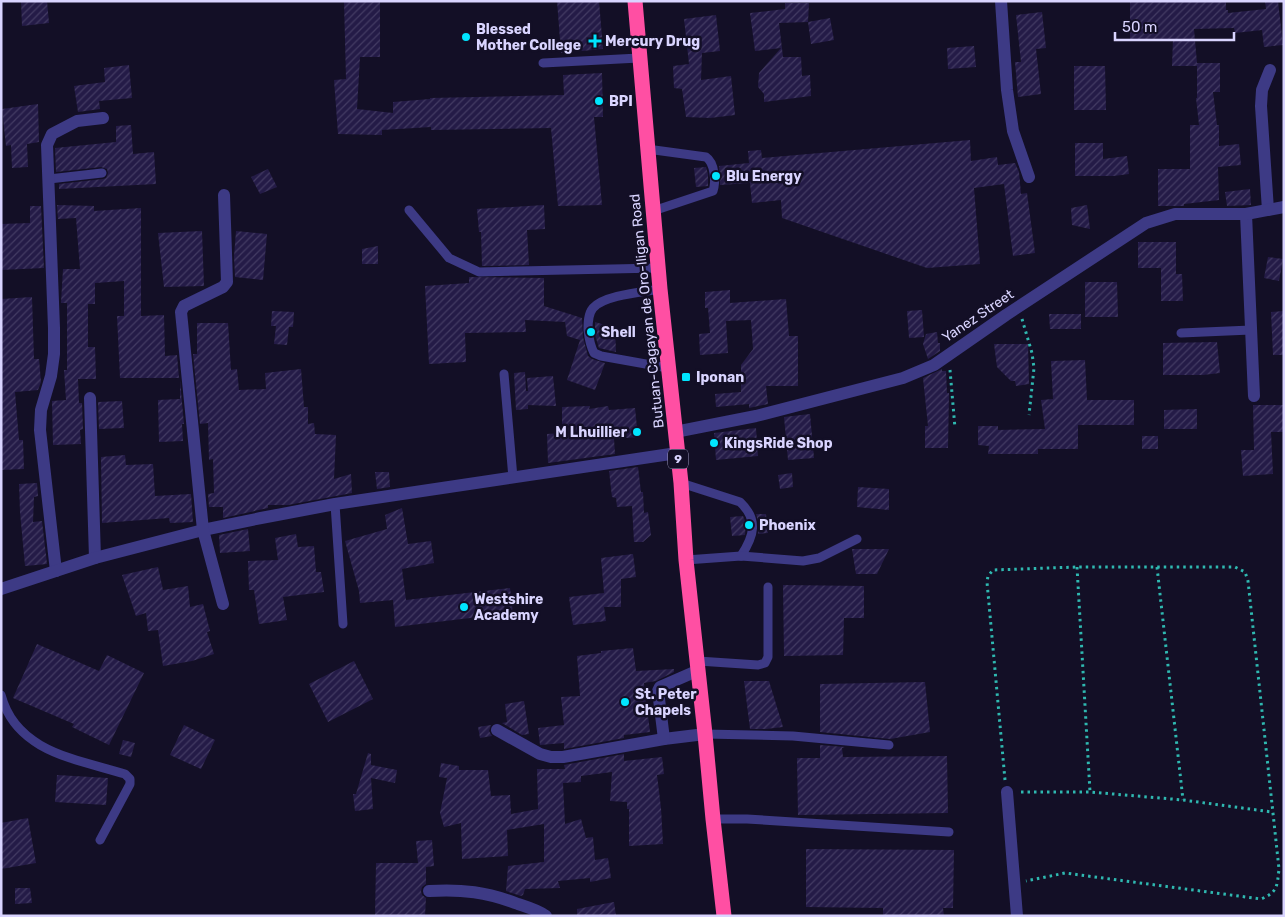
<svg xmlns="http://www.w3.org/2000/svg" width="1285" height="917" viewBox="0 0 1285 917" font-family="Rubik,sans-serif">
  <defs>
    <pattern id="building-hatch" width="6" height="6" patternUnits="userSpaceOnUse" patternTransform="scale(1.25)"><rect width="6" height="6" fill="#241b47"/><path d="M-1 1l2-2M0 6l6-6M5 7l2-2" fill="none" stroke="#433b63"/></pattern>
  </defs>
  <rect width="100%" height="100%" fill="#130f26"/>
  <!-- building -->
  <g fill="url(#building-hatch)">
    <polygon points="21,1 47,1 49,23 22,26"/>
    <polygon points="344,1 380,1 380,57 360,57 357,109 393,113 393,102 430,99 430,98 564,95 563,75 602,73 603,117 594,117 602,205 558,206 551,128 431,130 431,127 382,130 382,135 338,134 334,80 346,79"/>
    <polygon points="557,1 599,1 603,49 561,53"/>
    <polygon points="1130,1 1226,1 1226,10 1228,10 1228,13 1266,9 1265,1 1278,1 1283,45 1264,47 1262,30 1235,33 1234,28 1194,29 1197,63 1220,63 1220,92 1213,92 1217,125 1219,125 1219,146 1239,144 1241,165 1218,167 1219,200 1184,204 1184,206 1158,206 1158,169 1190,169 1190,125 1199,125 1196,98 1197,98 1197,66 1172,66 1173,39 1130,39"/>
    <polygon points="785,3 809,3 808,22 779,23 783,57 801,57 802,76 810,75 811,96 764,102 764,94 758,87 759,73 781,48 755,51 750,13 785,9"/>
    <polygon points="1042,12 1046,48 1036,49 1041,94 1018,97 1015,62 1021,62 1016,15"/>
    <polygon points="716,15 720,51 702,53 701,80 731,76 735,115 710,118 686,117 682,89 674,88 673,66 689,64 684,19"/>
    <polygon points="830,18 834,40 811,44 808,22"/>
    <polygon points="974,46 976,67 948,69 947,48"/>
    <polygon points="129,65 132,98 99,101 100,109 78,112 74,86 105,82 104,68"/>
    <polygon points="1074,66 1105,66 1106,110 1074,110"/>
    <polygon points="38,104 39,142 27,144 28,167 12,168 11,145 6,146 2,109"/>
    <polygon points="131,125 133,154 154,152 156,184 59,189 59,184 103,179 106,178 108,173 107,169 101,167 56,172 55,148 116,142 116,126"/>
    <polygon points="970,140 971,161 997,157 998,165 1015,163 1019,172 1021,194 1027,193 1035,253 1013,256 1004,184 974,188 980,264 927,268 782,218 781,200 752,203 750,183 720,185 719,166 749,163 748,151 761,150 762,158"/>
    <polygon points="1075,143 1103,143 1103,159 1127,156 1129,174 1114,176 1075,176"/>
    <polygon points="706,167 708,174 708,186 696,187 694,168"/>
    <polygon points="268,169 277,187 260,194 251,177"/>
    <polygon points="1250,189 1251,205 1227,206 1225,192"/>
    <polygon points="57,205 94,206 94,211 141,208 141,316 164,315 165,356 177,355 179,378 120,378 117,316 124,316 124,281 95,283 95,304 88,304 88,347 95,347 96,379 78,379 79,403 82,403 83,429 80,430 81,444 53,445 52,401 66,400 64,370 67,370 67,303 61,303 63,269 80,269 76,218 58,219"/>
    <polygon points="544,205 545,229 527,230 529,265 482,266 481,232 479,232 477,209"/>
    <polygon points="1087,205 1090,229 1072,225 1071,208"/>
    <polygon points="30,206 41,206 44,268 1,270 1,224 30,223"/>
    <polygon points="202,231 204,286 164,287 158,233"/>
    <polygon points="236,231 267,234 263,280 235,277 234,257"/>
    <polygon points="1138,242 1176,242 1176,274 1182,274 1183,301 1161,301 1161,268 1138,268"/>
    <polygon points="378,246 378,264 362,264 362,249"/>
    <polygon points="1268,257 1283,259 1279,281 1264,278"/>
    <polygon points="469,277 544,278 544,306 582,318 583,337 588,356 592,359 605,363 595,390 567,380 580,340 567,336 565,322 525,320 526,332 465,333 466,362 429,364 425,286 469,283"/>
    <polygon points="1085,282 1117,282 1118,317 1085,317"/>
    <polygon points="730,290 730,303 786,299 789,336 798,336 798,386 766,386 768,404 749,408 749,404 716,407 715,394 741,392 741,365 753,349 751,320 726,321 728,353 700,355 699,334 710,333 708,308 705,308 705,292"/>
    <polygon points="32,297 34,359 39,359 41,382 38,390 15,392 19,440 23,440 24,469 1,470 1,299"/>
    <polygon points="922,310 924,337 909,338 907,311"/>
    <polygon points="272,311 294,312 293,327 289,327 287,345 274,344 276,326 271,326"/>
    <polygon points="1284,311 1284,355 1273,355 1271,312"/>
    <polygon points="1049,314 1081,314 1081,329 1050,329"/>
    <polygon points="595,322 615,328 616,352 599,348 595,335"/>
    <polygon points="197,323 228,323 231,370 237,369 239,390 266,389 265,373 301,369 304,407 308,407 308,424 314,423 315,434 336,435 334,479 351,474 352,493 288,505 268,505 268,508 223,518 223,507 209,507 208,494 214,493 213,459 209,460 208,423 200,424 193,354 197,354"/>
    <polygon points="937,332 938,343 940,343 940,351 928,359 923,344 926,334"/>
    <polygon points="1217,342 1220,373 1203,375 1163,375 1163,343"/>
    <polygon points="994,344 1028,344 1029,384 1016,386 1015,381 1011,381 997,367"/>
    <polygon points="1085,360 1087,400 1134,400 1134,425 1078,425 1078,449 1038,449 1038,454 988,454 989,446 978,445 978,426 998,426 998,430 1045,429 1041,400 1053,399 1051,361"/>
    <polygon points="942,369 942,371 946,371 947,393 949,393 948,448 925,448 925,426 928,426 923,378"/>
    <polygon points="525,372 526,391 528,391 527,378 553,376 556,406 528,405 528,409 516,410 514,373"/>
    <polygon points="180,381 184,424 182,424 183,441 159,442 158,400 180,399"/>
    <polygon points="122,401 124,428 99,429 98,402"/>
    <polygon points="1253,405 1284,405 1284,432 1271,432 1273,474 1243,476 1241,450 1254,450"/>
    <polygon points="590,406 589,409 608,406 609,410 635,408 638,437 614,439 615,454 548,463 547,434 562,433 562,407"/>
    <polygon points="1197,409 1197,429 1164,429 1164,410"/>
    <polygon points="810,414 814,458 788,460 784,417"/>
    <polygon points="756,428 758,456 716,460 714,433"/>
    <rect x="1142" y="436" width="16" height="13"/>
    <polygon points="125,455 126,465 153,464 155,496 191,494 193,522 170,523 169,518 102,523 101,457"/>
    <polygon points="638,467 641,492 643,492 644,513 648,512 651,535 643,542 634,542 632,506 617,507 616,498 612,497 609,471"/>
    <polygon points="375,472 389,472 390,487 377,489"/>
    <polygon points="792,473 793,487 780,489 778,475"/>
    <polygon points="37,483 38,496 34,497 33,522 42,521 47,564 25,566 20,512 19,484"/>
    <polygon points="858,487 889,489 889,510 857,507"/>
    <polygon points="402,508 408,544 431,541 434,563 402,569 406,600 510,588 513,613 395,627 393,600 360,603 359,591 345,541 387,529 385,515"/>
    <polygon points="756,514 766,514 768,533 758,534 758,521"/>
    <polygon points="743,516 746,523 745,535 732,536 730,517"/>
    <polygon points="248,529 250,551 220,553 219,535"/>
    <polygon points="296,534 298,547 314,546 316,572 321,572 324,592 283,597 287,620 259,624 254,590 249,590 248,561 278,560 275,538"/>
    <polygon points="852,549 889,549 877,574 856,574"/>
    <polygon points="633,554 636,577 621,579 621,607 604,607 606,621 573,625 569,597 604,593 601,558"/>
    <polygon points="158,567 163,590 188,586 190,607 203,604 210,631 207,632 214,654 192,661 163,666 158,630 148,631 146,613 136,616 122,575"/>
    <polygon points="783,585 864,586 864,618 844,618 843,655 784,656"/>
    <polygon points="37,644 99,671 107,655 144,673 109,745 72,727 74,724 13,698"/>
    <polygon points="633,648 636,671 674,669 674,672 656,681 644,683 650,732 624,735 624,738 564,749 564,743 540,745 538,728 564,725 561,697 580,696 577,656 601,653 601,651"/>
    <polygon points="354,661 373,699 328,722 309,684"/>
    <polygon points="744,681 769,681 783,727 766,729 750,729"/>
    <polygon points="925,682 930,732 890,739 820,732 820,684"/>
    <polygon points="524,701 529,734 522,735 502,723 507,722 505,704"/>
    <polygon points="184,725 215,740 201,769 170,755"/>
    <polygon points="491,725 489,731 492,736 480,738 478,727"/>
    <polygon points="123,740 135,743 131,757 119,754"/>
    <polygon points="820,745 845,747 842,748 843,757 947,756 948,813 798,815 797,758 820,758"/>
    <polygon points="368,753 371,754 371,765 397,770 395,783 371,778 373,809 355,811 353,794 356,794"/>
    <polygon points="624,754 624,761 662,757 664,774 657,775 661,808 663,844 629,846 629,809 627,809 627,802 610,801 612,772 581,776 581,782 563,783 565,824 581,819 586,838 593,837 595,860 608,858 611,878 590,882 590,878 558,881 560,888 525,889 523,895 521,896 506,891 508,866 544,862 544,824 507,830 508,856 462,859 461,823 444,827 440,813 447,778 439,777 441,763 459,766 459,770 488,770 491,796 510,795 511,814 538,809 537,769 565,769 564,765"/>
    <polygon points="57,775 108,778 106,805 55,802"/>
    <polygon points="28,818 36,863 1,869 1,823"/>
    <polygon points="432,840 434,866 426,867 426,884 422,887 421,891 422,895 426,898 425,916 375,916 376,863 418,863 416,841"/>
    <polygon points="806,849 954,850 953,908 943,908 944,916 883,916 883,908 806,907"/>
    <polygon points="15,888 30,888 32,903 15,904"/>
    <polygon points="614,902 616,916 577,916 577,909"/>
  </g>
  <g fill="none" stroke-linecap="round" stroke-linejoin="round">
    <!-- path -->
    <g stroke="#2fb8b0" stroke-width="3" stroke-dasharray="2.5 4" stroke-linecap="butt">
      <polyline points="1022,319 1032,353 1034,368 1029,415"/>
      <polyline points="950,370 955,428"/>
      <polyline points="1077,567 1090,792"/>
      <polyline points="1157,567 1183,800"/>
      <path d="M1005,780l-18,-198 1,-6 5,-6 84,-3h158l10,5 3,9 31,288c-2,17 -1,23 -18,30l-196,-26 -39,8"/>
      <polyline points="1021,792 1090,792 1183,800 1272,812"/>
    </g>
    <!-- lane -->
    <g stroke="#3d3a85" stroke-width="9">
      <polyline points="543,63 639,58"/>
      <path d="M647,149l59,8c9,6 10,25 7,34l-60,20"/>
      <polyline points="49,179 102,173"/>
      <polyline points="409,210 449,258 479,272 658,268"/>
      <path d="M660,289c-17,3 -56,6 -67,19 -5,6 -5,15 -5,22 1,9 2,15 6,23l7,3 67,12"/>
      <polyline points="1181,333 1251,330"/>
      <polyline points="504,374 513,478"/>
      <path d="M681,483l59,19c19,18 14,34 1,54"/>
      <polyline points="335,504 343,624"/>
      <polyline points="686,560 741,556 803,561 819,558 857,539"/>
      <polyline points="698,661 758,665 765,663 768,657 768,587"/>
      <path d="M1,695c15,57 75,64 124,79l5,5v5l-30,56"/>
      <polyline points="705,734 793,736 889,745"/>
      <polyline points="713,819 747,819 949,832"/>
    </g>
    <!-- street -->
    <g stroke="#3d3a85" stroke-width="12">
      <polyline points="1001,1 1007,90 1013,131 1029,177"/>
      <polyline points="1268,210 1261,106 1262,90 1270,70"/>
      <polyline points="1246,214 1254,396"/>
      <polyline points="90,398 95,558"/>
      <polyline points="675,432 756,416 903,378 934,365 1006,315 1146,223 1175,214 1246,214 1284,207"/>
      <polyline points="56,571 40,430 41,410 51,376 54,354 54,328 47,145 52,134 77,121 103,118"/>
      <polyline points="1,589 95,558 203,530 261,518 335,504 677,453"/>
      <polyline points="223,604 203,530 181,312 184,306 223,287 227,282 224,195"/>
      <polyline points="497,730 540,754 551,757 563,757 664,739 705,734"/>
      <polyline points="664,739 658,691 660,687 699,670"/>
      <polyline points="1007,792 1017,916"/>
      <path d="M429,891c33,-2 58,1 89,13 9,3 20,6 28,12"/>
    </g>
    <!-- highway -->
    <polyline stroke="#ff4fa3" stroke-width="15" points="635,1 660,289 681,483 686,560 705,734 713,819 724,916"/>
  </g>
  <!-- markers -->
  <g fill="#00e5ff" stroke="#130f26" stroke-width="2">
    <circle cx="466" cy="37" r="5"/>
    <path d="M592.5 33.5h5v5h5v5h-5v5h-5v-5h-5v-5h5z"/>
    <circle cx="599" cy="101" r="5"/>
    <circle cx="716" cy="176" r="5"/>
    <circle cx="591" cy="332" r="5"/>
    <rect x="681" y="372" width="10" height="10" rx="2.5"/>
    <circle cx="637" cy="432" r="5"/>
    <circle cx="714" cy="443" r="5"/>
    <circle cx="749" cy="525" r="5"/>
    <circle cx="464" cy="607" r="5"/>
    <circle cx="625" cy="702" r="5"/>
  </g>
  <g text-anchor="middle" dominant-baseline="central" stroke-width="5" stroke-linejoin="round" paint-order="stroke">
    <!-- shield labels -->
    <rect fill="#130f26" stroke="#9e99be" stroke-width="1" x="668" y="449.5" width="20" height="19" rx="4"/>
    <g font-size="12" font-weight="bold" fill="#d9d4ff">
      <text x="678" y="459">9</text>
    </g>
    <!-- poi labels -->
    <g font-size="14" font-weight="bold" fill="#d9d4ff" stroke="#130f26" text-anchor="start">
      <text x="476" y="29">Blessed<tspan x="476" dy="16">Mother College</tspan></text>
      <text x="605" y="41">Mercury Drug</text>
      <text x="609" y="101">BPI</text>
      <text x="726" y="176">Blu Energy</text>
      <text x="601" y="332">Shell</text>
      <text x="696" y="377">Iponan</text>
      <text x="627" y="432" text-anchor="end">M Lhuillier</text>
      <text x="724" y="443">KingsRide Shop</text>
      <text x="759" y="525">Phoenix</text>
      <text x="474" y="599">Westshire<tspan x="474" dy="16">Academy</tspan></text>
      <text x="635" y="694">St. Peter<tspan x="635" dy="16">Chapels</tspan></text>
    </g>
    <!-- street labels -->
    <g font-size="14" fill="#d9d4ff" stroke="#130f26">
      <text transform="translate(647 311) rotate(-96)">Butuan-Cagayan de Oro-Iligan Road</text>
      <text transform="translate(978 316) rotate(-34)">Yanez Street</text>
    </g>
  </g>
  <!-- border -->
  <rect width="1285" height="917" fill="none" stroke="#d9d4ff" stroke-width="5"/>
  <!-- scale -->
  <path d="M1115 32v8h119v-8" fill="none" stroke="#d9d4ff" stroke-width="2.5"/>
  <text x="1122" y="32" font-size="15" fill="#d9d4ff" stroke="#130f26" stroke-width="4" paint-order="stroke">50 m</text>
</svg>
